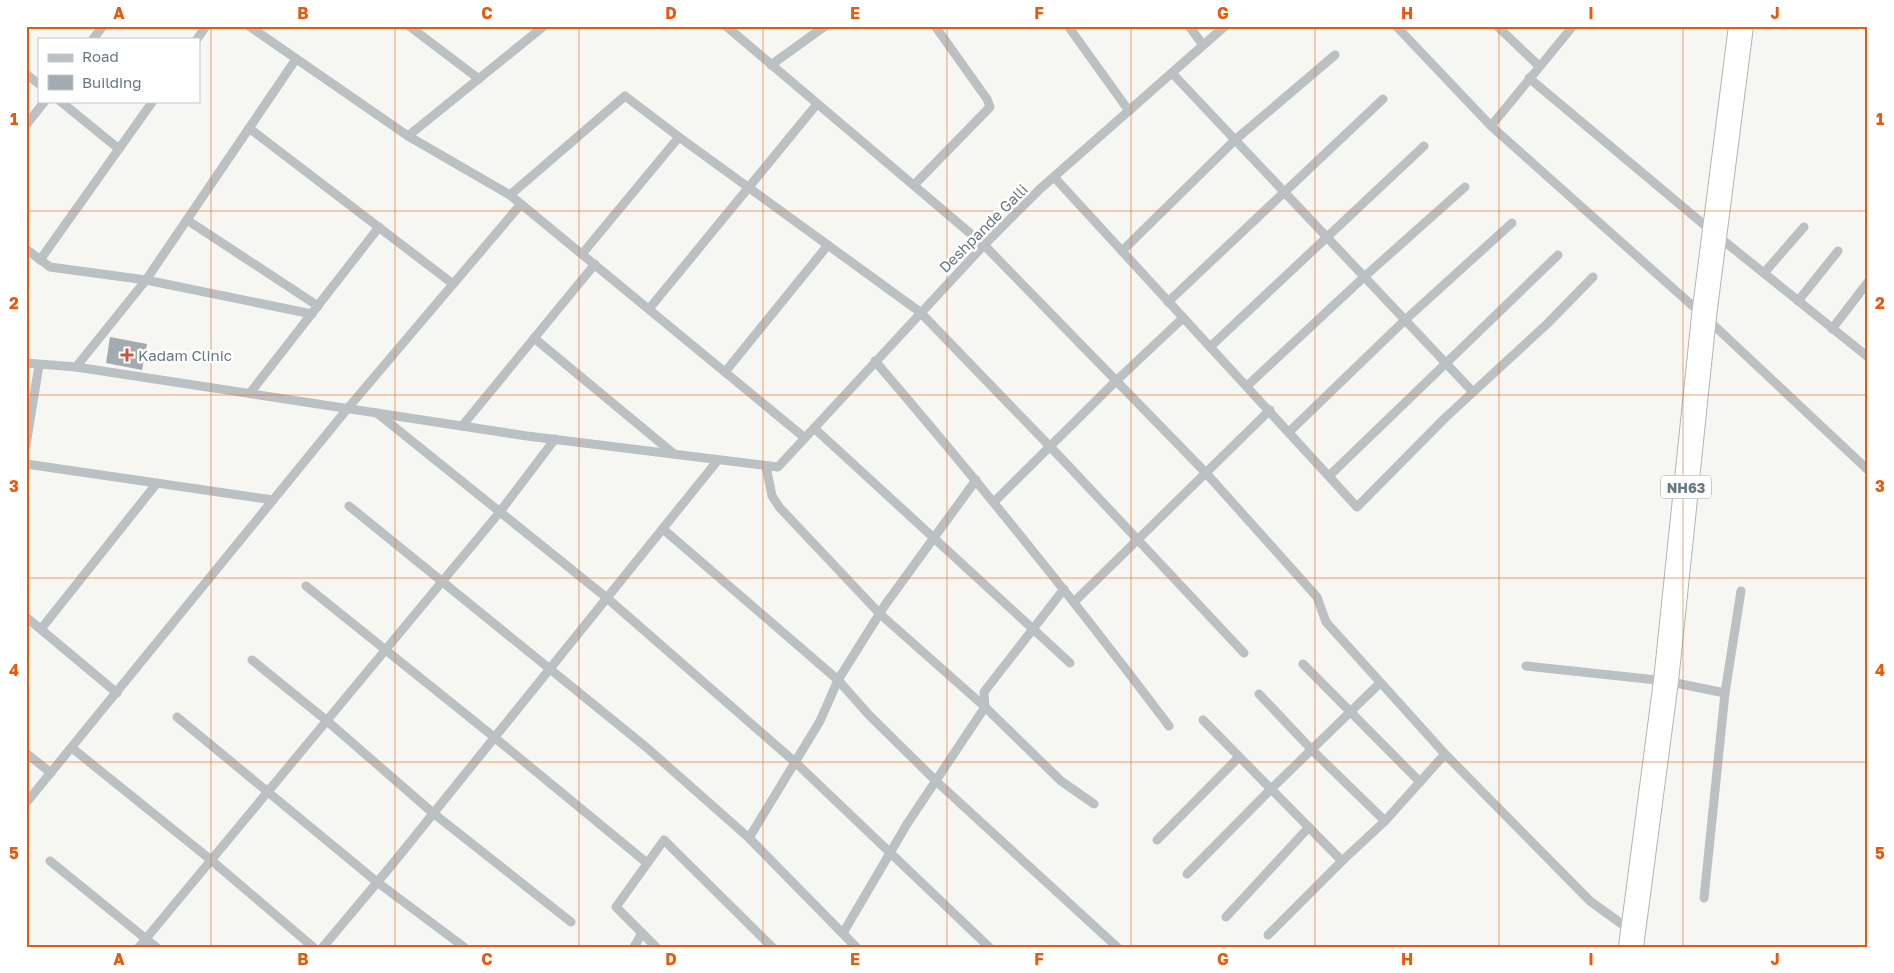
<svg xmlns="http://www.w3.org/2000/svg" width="1894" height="973" viewBox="0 0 1894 973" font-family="'Golos Text',sans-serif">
  <rect width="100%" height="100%" fill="#f6f6f3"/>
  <!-- building -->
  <polygon fill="#a3abb0" points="110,337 147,344 142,370 106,363"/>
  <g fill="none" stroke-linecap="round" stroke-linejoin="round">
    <!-- highway casing -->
    <g stroke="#b1b5b8" stroke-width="26">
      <polyline id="highway" points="1631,947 1666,681 1704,316 1741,26"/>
    </g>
    <!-- minor -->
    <g stroke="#bbc0c3" stroke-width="9">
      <polyline points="249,26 408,136 544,26"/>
      <polyline points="409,26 479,79"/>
      <polyline points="726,26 984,245 1206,473 1317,597 1326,622 1445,754 1590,901 1630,930"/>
      <polyline points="1068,26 1129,111"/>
      <polyline points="1189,26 1203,45"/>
      <polyline points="1396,26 1491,126 1704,316 1868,470"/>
      <polyline points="1497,26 1539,66"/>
      <polyline points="93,39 103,26"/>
      <polyline points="197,39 206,26"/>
      <polyline points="771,65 825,26"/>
      <polyline points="1172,73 1473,392"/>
      <polyline points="26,74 39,84"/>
      <polyline points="1529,78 1714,233 1868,357"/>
      <polyline points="60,101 119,149"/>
      <polyline points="26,125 45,101"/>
      <polyline points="1491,126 1573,26"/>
      <polyline points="249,128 453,284"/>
      <polyline points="408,136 510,195 805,438"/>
      <polyline points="1054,177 1357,507 1445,418 1547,324 1593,277"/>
      <polyline points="914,185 990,107 987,99 935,26"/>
      <polyline points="510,195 625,96 679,137 920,312 1062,459 1244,653"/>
      <polyline points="187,220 318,306"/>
      <polyline points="26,249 50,267 146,280 312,314"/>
      <polyline points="1122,251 1235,140 1335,55"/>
      <polyline points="582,254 679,137"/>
      <polyline points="40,260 153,101"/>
      <polyline points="1764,273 1804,227"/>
      <polyline points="1798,301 1838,251"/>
      <polyline points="1168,302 1383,99"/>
      <polyline points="649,309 817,104"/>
      <polyline points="1832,329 1868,282"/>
      <polyline points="534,338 674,454"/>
      <polyline points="1210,347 1424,146"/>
      <path d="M875,361c102,119 200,240 294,365"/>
      <polyline points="26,363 76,367 527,436 778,467 984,245 1040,189 1225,26"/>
      <polyline points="76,367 146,280 296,59"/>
      <polyline points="725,372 828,245"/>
      <polyline points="1247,386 1364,277 1465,187"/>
      <polyline points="250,393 379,227"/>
      <polyline points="377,413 607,598 795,762 989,947"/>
      <polyline points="462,426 595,264"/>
      <polyline points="814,428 1070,663"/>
      <polyline points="1289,432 1405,320 1512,223"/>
      <polyline points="26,445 39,365"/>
      <polyline points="26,464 273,500"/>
      <polyline points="766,466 772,496 780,508 880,614 985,707 1061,781 1094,804"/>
      <polyline points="1329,476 1558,255"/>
      <polyline points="994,502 1116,381 1183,318"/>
      <polyline points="349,506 646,747 749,838 856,947"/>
      <polyline points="663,529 838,680 869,715 936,781 1117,947"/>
      <polyline points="306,586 494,737 647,863"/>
      <polyline points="1074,602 1270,410"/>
      <polyline points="26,617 117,693"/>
      <polyline points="41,629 157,483"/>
      <polyline points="252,660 326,720 433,813 571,922"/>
      <polyline points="1303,664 1420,782"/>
      <polyline points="1526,666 1666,681 1725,693"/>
      <polyline points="1259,694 1312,750 1385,821"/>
      <polyline points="177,717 377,882 464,947"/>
      <polyline points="1203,720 1342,861"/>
      <polyline points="72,748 211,860 313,947"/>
      <polyline points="26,753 51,773"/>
      <polyline points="26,803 348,408 521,204"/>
      <polyline points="749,838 820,721 838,680 885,605 976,480"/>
      <polyline points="1157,840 1239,757"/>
      <polyline points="50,861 156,947"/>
      <polyline points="1187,874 1271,789 1380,683"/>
      <polyline points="1704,898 1725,693 1741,591"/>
      <polyline points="1226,917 1309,827"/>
      <polyline points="843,933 907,824 985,707 984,692 1064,589"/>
      <polyline points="1268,935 1342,861 1385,821 1445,754"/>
      <polyline points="139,947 499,513 555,439"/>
      <polyline points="323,947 395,861 718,460"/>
      <polyline points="634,947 642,933"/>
      <polyline points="656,947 616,907 664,840 772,947"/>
    </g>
    <!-- highway -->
    <use href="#highway" stroke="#fff" stroke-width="24"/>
  </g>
  <!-- grid -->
  <path fill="none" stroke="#e8590c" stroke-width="1" stroke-opacity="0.55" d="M211,26v921M395,26v921M579,26v921M763,26v921M947,26v921M1131,26v921M1315,26v921M1499,26v921M1683,26v921M26,211h1842M26,395h1842M26,578h1842M26,762h1842"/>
  <!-- markers -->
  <path fill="#cf523a" stroke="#fff" stroke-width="2" d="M124.5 347.5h5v5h5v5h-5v5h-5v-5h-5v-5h5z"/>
  <g text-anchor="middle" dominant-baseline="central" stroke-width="5" stroke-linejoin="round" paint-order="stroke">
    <!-- shield labels -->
    <rect fill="#fff" stroke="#95a0a7" stroke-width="1" x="1661" y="475.5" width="50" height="23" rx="4"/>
    <g font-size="14" font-weight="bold" fill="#687881">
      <text x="1686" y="487">NH63</text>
    </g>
    <!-- street labels -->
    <g font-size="15" fill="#687881" stroke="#fff">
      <text transform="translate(983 228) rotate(-45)">Deshpande Galli</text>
    </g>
    <!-- poi labels -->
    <g font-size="15" fill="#687881" stroke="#fff" text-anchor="start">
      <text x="138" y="355">Kadam Clinic</text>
    </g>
  </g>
  <!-- border -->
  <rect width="1894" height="973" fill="none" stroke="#ffffff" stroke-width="55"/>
  <!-- legend -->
  <rect x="38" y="38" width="162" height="65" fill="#ffffff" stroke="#c3c9cd"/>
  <rect x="48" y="54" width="25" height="8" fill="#bbc0c3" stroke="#c3c9cd"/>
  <text x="82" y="62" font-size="15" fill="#687881">Road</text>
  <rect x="48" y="75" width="25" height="15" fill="#a3abb0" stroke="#c3c9cd"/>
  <text x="82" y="88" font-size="15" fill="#687881">Building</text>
  <rect x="28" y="28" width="1838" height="918" fill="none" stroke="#e8590c" stroke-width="2"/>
  <g font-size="16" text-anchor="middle" font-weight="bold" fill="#e8590c">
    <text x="119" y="19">A</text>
    <text x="303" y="19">B</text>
    <text x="487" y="19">C</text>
    <text x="671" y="19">D</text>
    <text x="855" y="19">E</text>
    <text x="1039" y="19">F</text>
    <text x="1223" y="19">G</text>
    <text x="1407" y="19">H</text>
    <text x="1591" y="19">I</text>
    <text x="1775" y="19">J</text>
    <text x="14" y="125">1</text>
    <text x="1880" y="125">1</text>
    <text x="14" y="309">2</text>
    <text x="1880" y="309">2</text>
    <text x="14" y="492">3</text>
    <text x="1880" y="492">3</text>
    <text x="14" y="676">4</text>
    <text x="1880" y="676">4</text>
    <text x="14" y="859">5</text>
    <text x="1880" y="859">5</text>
    <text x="119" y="965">A</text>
    <text x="303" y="965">B</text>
    <text x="487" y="965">C</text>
    <text x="671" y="965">D</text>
    <text x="855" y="965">E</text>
    <text x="1039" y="965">F</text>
    <text x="1223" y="965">G</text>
    <text x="1407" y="965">H</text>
    <text x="1591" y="965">I</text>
    <text x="1775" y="965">J</text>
  </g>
</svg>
